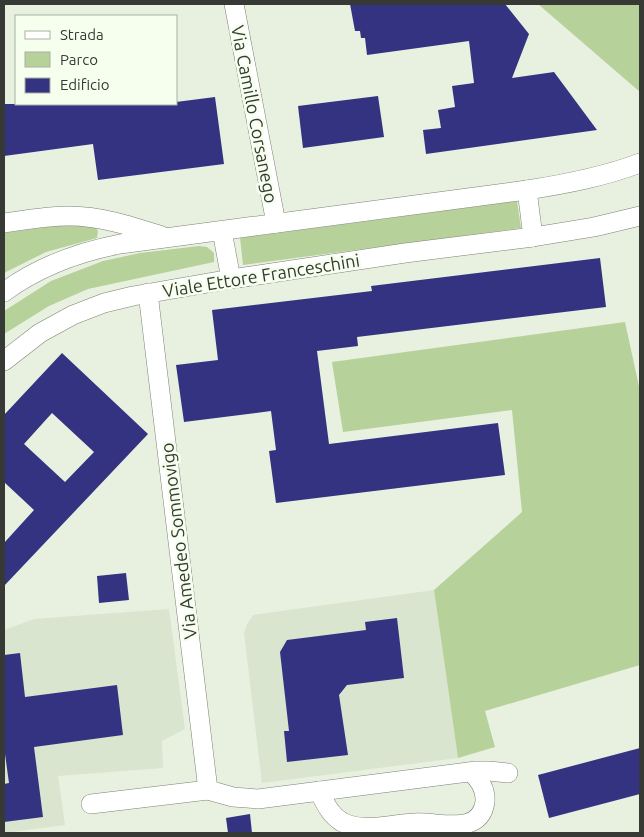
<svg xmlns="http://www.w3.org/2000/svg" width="644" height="837" viewBox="0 0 644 837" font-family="Ubuntu,sans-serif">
  <rect width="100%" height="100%" fill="#e8f1e0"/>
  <!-- built -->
  <g fill="#d9e5ce">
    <polygon points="434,590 458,758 262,783 244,633 247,624 253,615"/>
    <polygon points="169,609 185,729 162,741 163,768 58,776 65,825 4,833 4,630 34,619"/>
  </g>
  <!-- green -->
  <g fill="#b7d19b">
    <polygon points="538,4 640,4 640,92"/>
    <polygon points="517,201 521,228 243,265 240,238"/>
    <polygon points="84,222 93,224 98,231 97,238 46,252 4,273 4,233"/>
    <polygon points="199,246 207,247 214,253 214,262 88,289 49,306 4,334 4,311 51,281 103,261 140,253"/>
    <polygon points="625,322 640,391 640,665 485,711 495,747 458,758 434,590 522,512 512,410 343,432 332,362"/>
  </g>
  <!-- building -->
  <g fill="#343381" fill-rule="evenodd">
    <polygon points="350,4 505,4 529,34 512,78 554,72 597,130 426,154 423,130 441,128 438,110 455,107 452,86 474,83 469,41 367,55 365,38 361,38 360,31 355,31"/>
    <polygon points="378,96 384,137 303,148 298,106"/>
    <polygon points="215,97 224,164 98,180 93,144 4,156 4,104 176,104 176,102"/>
    <polygon points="600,258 606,307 357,337 358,346 317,351 329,444 498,423 505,475 276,503 269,451 276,450 271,411 184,422 176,365 218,360 212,310 372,291 371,286"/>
    <path d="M62,353l86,81 -144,152v-43l30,-33 -30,-28v-67zM52,413l42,39 -29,30 -41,-38z"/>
    <polygon points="126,573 129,600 99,603 97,576"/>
    <polygon points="397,618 404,678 347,685 339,695 348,755 287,762 284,731 289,731 280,652 287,640 366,630 365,622"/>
    <polygon points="20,653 25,697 117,685 123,735 34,747 43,817 4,822 4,784 9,783 5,754 4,754 4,655"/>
    <polygon points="640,748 640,794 549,818 538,775"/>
    <polygon points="250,814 252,833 228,833 226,818"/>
  </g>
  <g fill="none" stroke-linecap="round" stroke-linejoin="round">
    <!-- street casing -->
    <g stroke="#7b8273" stroke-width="20">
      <g id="street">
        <polyline points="234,4 276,223"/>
        <polyline points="527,190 533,237"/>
        <path d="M4,223c21,-3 43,-7 65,-7 32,0 62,10 93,20"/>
        <polyline points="222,231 231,279"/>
        <path d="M4,292c34,-25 75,-40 116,-48l407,-54c39,-6 76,-13 113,-27"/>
        <polyline points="148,293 208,790 233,797 258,799 476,771 489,771 508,773"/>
        <polyline points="4,361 40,333 73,315 104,303 133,296 231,279 405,253 533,237 594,227 640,216"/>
        <path d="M319,791c6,12 11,24 23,31 21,11 49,2 72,1 24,-2 66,14 71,-21 1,-12 -5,-22 -14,-30"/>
        <polyline points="91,804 208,790"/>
      </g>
    </g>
    <!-- street -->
    <use href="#street" stroke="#fff" stroke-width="19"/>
  </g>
  <g text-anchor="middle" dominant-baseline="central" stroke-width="5" stroke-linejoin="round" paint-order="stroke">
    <!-- street labels -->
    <g font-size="18" fill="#373a34" stroke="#f6feee">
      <text transform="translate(255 114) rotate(79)">Via Camillo Corsanego</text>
      <text transform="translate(261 275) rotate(-9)">Viale Ettore Franceschini</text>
      <text transform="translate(178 541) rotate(-97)">Via Amedeo Sommovigo</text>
    </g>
  </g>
  <!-- border -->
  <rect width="644" height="837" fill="none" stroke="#373a34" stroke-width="10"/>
  <!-- legend -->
  <rect x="15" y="15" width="162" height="90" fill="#f6feee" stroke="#aab0a4"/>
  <rect x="25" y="31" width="25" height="8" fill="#ffffff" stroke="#aab0a4"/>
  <text x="60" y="40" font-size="15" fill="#373a34">Strada</text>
  <rect x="25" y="52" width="25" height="15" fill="#b7d19b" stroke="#aab0a4"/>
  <text x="60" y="65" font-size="15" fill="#373a34">Parco</text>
  <rect x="25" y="78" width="25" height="15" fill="#343381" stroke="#aab0a4"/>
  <text x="60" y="90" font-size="15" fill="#373a34">Edificio</text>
</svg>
